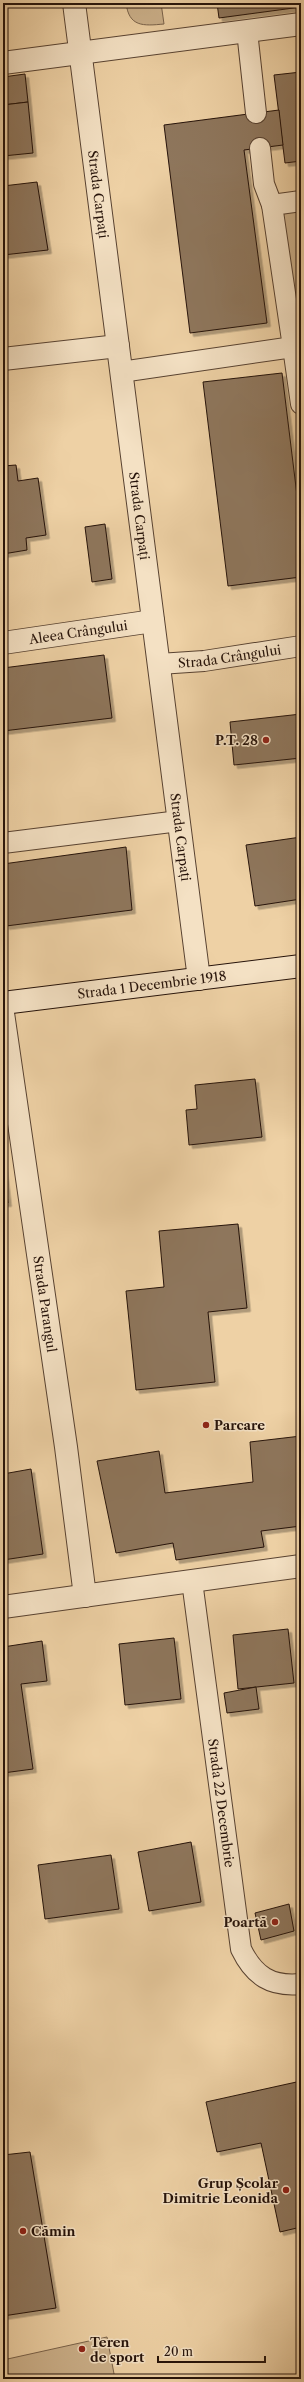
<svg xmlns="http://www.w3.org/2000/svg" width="304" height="2382" viewBox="0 0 304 2382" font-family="'Libre Caslon Text',serif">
  <defs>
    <filter id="shadow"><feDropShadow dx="3.5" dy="3.5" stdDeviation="0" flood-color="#0004"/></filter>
  </defs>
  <rect width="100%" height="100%" fill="#eed1a5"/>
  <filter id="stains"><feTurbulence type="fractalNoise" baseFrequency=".005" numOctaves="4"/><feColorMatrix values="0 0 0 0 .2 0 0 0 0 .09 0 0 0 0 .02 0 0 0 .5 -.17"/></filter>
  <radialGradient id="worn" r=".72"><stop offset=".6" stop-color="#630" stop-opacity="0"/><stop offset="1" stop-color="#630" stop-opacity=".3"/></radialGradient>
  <!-- green -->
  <g fill="#ccb18b" stroke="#79624a">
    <path d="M126,3h35l3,21c-21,2 -35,3 -38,-21z"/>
    <polygon points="301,207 301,356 279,210"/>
    <polygon points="107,2337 115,2379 3,2379 3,2360"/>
  </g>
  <!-- building -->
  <g fill="#8e765b" stroke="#26130a" filter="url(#shadow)">
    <polygon points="217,3 301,3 301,7 219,18"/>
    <polygon points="301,72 301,161 285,163 274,75"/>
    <polygon points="25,74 28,102 3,105 3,77"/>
    <polygon points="28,102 33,153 3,156 3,105"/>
    <polygon points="279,110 283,145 244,150 267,323 190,333 164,125"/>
    <polygon points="37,182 48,250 3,255 3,186"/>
    <polygon points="282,373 301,528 301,577 228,586 203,382"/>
    <polygon points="16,465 18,481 38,478 46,535 26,538 27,550 3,554 3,466"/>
    <polygon points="105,524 112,579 92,582 85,527"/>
    <polygon points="104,655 112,718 3,731 3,668"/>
    <polygon points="301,714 301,758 234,765 230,722"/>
    <polygon points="301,837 301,899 255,906 246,845"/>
    <polygon points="126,847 132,910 6,926 3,902 3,864"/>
    <polygon points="255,1079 262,1137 189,1145 186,1110 197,1109 195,1085"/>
    <polygon points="3,1160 8,1203 3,1203"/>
    <polygon points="238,1224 247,1308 208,1312 215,1382 136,1390 126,1291 164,1287 159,1231"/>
    <polygon points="301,1436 301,1526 261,1531 264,1547 176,1560 173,1543 116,1553 97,1461 159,1451 165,1493 253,1482 250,1442"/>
    <polygon points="31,1469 43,1554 3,1560 3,1474"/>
    <polygon points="288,1629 294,1683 238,1689 233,1635"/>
    <polygon points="174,1638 181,1699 125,1705 119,1644"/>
    <polygon points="42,1641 47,1681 21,1684 33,1769 3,1773 3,1647"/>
    <polygon points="256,1687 259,1709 227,1713 224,1693"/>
    <polygon points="191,1842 201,1902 149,1911 138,1852"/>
    <polygon points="111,1855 119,1909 45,1919 38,1865"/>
    <polygon points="289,1904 294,1931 261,1940 255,1913"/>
    <polygon points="301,2081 301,2227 280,2232 261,2143 217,2152 206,2102"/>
    <polygon points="30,2152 56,2308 3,2316 3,2155"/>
  </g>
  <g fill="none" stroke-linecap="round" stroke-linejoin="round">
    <!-- lane casing -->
    <g stroke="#584231" stroke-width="22">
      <g id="lane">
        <polyline points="247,31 256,113"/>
        <polyline points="260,148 264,184 272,205"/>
        <polyline points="293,347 301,404"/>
        <polyline points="121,372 293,347 272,205 301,201"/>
        <path id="s1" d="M159,664l45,-3 97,-15"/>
        <polyline points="3,843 179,821"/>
        <path id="s2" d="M192,1581l49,368c13,27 30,38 60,35"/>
      </g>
    </g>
    <!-- street casing -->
    <g stroke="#584231" stroke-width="24">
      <g id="street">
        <path id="s3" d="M74,3l125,976"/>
        <polyline points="3,63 301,24"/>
        <polyline points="3,359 118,346"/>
        <path id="s4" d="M3,643l150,-22"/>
        <path id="s5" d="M3,1013l63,434 19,149"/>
        <polyline points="3,1607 301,1566"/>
      </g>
    </g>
    <!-- secondary casing -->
    <g stroke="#26130a" stroke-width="24">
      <g id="secondary">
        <path id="s6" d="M3,1003l298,-37"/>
      </g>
    </g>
    <!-- lane -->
    <use href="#lane" stroke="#f4e1c4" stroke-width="20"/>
    <!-- street -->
    <use href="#street" stroke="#f4e1c4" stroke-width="22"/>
    <!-- secondary -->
    <use href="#secondary" stroke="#f4e1c4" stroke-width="22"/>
  </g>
  <!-- markers -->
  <g fill="#8f2418" stroke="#f4e1c4" stroke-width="1.5">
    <circle cx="266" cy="740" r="4"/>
    <circle cx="206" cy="1425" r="4"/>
    <circle cx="275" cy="1922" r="4"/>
    <circle cx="286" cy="2190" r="4"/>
    <circle cx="23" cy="2231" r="4"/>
    <circle cx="82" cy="2349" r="4"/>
  </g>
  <g text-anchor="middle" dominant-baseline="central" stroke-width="3" stroke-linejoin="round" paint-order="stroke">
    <!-- street labels -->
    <g font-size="13" fill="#26130a" stroke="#f4e1c4">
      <text stroke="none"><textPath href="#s3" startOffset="193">Strada Carpați</textPath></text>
      <text stroke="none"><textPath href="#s3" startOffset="517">Strada Carpați</textPath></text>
      <text stroke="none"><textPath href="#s4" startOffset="76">Aleea Crângului</textPath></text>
      <text stroke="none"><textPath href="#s1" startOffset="71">Strada Crângului</textPath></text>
      <text stroke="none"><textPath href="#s3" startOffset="841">Strada Carpați</textPath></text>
      <text stroke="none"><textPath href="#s6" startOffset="150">Strada 1 Decembrie 1918</textPath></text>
      <text stroke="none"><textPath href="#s5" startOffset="294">Strada Parangul</textPath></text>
      <text stroke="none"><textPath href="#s2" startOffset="224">Strada 22 Decembrie</textPath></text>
    </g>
    <!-- poi labels -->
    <g font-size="13" font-weight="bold" fill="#26130a" stroke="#f4e1c4" text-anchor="end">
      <text x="258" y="740">P.T. 28</text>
      <text x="214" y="1425" text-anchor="start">Parcare</text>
      <text x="267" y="1922">Poartă</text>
      <text x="278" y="2183">Grup Școlar<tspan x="278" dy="15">Dimitrie Leonida</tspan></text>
      <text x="31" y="2231" text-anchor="start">Cămin</text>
      <text x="90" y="2342" text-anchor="start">Teren<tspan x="90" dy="15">de sport</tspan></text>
    </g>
  </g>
  <!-- margin -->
  <rect width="304" height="2382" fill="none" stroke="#eed1a5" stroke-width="16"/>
  <rect x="4" y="4" width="296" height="2374" fill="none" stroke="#26130a" stroke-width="2"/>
  <rect x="8" y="8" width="288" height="2366" fill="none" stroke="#26130a"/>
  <!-- scale -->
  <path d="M158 2356v6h107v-6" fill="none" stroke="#26130a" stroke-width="2"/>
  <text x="164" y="2356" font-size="12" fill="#26130a" stroke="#f4e1c4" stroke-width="3" paint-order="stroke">20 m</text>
  <rect width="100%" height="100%" filter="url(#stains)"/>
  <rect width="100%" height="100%" fill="url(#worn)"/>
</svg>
